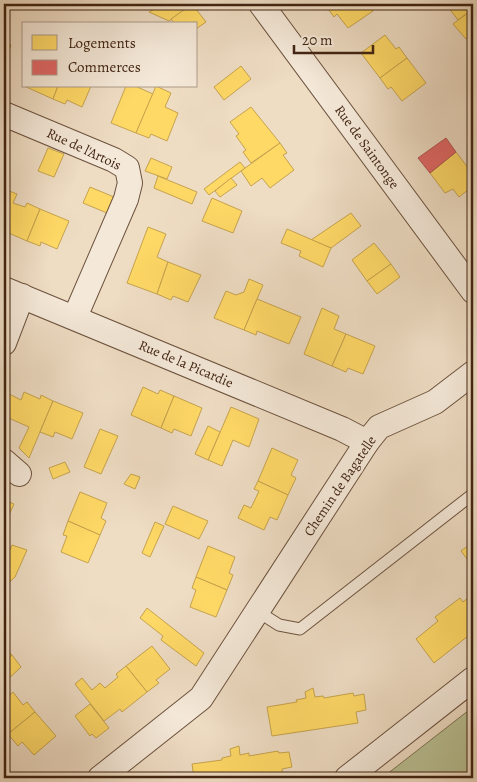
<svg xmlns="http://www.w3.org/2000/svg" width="477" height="782" viewBox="0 0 477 782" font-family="Alegreya,serif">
  <rect width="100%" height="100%" fill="#eedcc3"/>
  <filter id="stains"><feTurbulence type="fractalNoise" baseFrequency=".004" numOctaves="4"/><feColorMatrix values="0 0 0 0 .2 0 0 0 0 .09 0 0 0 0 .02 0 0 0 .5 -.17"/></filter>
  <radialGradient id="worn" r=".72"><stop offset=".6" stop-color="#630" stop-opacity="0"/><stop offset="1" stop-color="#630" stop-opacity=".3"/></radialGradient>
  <!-- green -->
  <polygon fill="#b9c094" stroke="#7d7253" points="473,707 473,778 382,778"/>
  <!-- homes -->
  <g fill="#ffd966" stroke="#c6a34d">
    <polygon points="161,4 192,4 169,21 149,12"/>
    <polygon points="192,4 206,22 196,29 196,24 175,24 171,19"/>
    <polygon points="328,4 367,4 373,11 348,28 337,14 334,17 326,6"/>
    <polygon points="454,4 472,4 473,9 458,20 449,8"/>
    <polygon points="473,9 473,34 466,39 453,24"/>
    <polygon points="385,35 396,49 399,47 407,58 380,78 361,53"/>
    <polygon points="4,42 11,45 4,64"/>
    <polygon points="407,58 426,83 402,101 391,87 388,89 380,78"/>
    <polygon points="241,66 251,79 224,100 214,87"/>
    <polygon points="24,86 58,86 53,99"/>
    <polygon points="58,86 91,86 82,107 67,100 65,104 53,99"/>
    <polygon points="126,86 135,86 153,94 136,133 111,123"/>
    <polygon points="156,86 171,93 165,107 178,113 167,141 151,134 149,138 136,133"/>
    <polygon points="251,107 280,143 251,163 243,152 246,150 236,136 239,134 230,122"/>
    <polygon points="280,143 287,153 283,155 294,170 270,188 262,178 251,186 241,171"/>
    <polygon points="48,148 64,154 54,177 38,171"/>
    <polygon points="456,152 472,173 469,177 473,186 459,197 453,189 445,193 430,173"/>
    <polygon points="151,158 172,167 167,179 145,171"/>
    <polygon points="240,162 245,168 209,195 204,189"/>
    <polygon points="158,176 197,192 192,204 154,188"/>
    <polygon points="231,178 237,185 220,197 215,191"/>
    <polygon points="90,187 114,197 107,213 83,203"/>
    <polygon points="4,189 17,194 13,203 25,207 27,203 40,209 27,241 4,231"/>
    <polygon points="212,198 242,211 233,233 202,221"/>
    <polygon points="40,209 69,221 57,249 41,242 40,246 27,241"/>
    <polygon points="351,213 361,226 331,248 311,240"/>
    <polygon points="148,227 166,234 157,257 168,262 157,294 127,283"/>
    <polygon points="287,229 331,248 323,267 299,256 301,251 281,243"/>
    <polygon points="374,243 391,264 367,281 352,260"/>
    <polygon points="168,262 201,275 188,302 173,296 171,300 157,294"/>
    <polygon points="391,264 400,277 377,294 367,281"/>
    <polygon points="249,279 263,285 244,330 214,318 226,291 236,295 244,292"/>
    <polygon points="257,299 301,317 289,344 257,331 256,335 244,330"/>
    <polygon points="322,308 339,316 334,329 346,334 332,366 304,354"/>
    <polygon points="346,334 375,346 363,374 348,368 346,372 332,366"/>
    <polygon points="143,387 158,394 160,390 174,396 161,428 131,415"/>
    <polygon points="5,392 21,400 24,392 40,399 41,395 53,401 29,458 19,448 29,427 4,416 4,396"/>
    <polygon points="174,396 202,408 191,436 174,429 172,433 161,428"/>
    <polygon points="53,401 83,413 72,439 55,432 53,437 40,432"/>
    <polygon points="231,407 259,419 249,447 233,440 222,466 208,460"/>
    <polygon points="208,426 220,432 208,460 195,454"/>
    <polygon points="100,429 118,436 101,474 84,467"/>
    <polygon points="272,448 298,460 291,475 296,478 288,495 258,481"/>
    <polygon points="65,462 70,472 53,479 49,468"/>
    <polygon points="131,474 140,477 135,489 124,484"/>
    <polygon points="258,481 288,495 277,520 270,517 264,530 238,518 244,505 251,508 259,491 254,489"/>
    <polygon points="80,492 107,503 101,518 106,521 100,535 68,521"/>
    <polygon points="4,500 14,504 4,526"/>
    <polygon points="173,506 208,521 199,539 165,524"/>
    <polygon points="68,521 100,535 88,563 61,552 67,536 63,535"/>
    <polygon points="155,522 164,526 150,557 142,553"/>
    <polygon points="473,542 473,567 461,551"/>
    <polygon points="12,545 27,550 15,577 4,587 4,564"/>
    <polygon points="208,546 235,557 229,573 233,575 227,590 196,577"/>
    <polygon points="196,577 227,590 216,617 190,607 196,590 192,588"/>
    <polygon points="473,594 473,632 434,663 416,639 438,621 435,617 460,598 463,602"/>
    <polygon points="147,608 204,653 196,666 161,640 163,636 140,618"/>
    <polygon points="152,646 170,669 156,680 159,683 147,692 126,666"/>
    <polygon points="4,648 12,655 4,663"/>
    <polygon points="12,655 21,667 4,683 4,663"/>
    <polygon points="126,666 147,692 122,712 120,709 104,721 75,684 82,678 92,690 100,683 105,688 118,677 116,674"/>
    <polygon points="313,688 315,697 323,696 324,698 353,693 354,696 364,694 366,710 356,712 358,723 272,736 267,707 297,702 296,700 306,698 305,692"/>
    <polygon points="13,692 23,705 27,702 35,712 8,734 4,729 4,700"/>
    <polygon points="90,704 109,728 96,738 92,734 90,736 75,716"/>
    <polygon points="35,712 56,736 34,755 22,742 18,746 8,734"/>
    <polygon points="239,746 240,755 249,753 249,756 278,751 279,753 289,752 292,767 282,769 283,778 194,778 192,764 222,760 222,758 231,756 230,749"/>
  </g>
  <!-- shops -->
  <polygon fill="#e06666" stroke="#b0524d" points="446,138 456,152 430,173 418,158"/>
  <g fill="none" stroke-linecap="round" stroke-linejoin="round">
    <!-- service casing -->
    <g stroke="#6c523e" stroke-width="13">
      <polyline id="service" points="257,611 279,625 300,629 473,494"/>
    </g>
    <!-- minor casing -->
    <g stroke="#6c523e" stroke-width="26">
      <g id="minor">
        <polyline points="261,4 473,291"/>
        <polyline points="4,114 114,160 127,168 130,183 126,199 75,317"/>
        <polyline points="4,289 342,429 367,442"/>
        <polyline points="4,343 22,296"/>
        <polyline points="4,461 19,474"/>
        <polyline points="100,778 201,698 367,442 379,427 435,402 473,373"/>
        <polyline points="347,778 473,679"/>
      </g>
    </g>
    <!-- service -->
    <use href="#service" stroke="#f4e8d8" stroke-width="11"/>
    <!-- minor -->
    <use href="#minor" stroke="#f4e8d8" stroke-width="24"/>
  </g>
  <g text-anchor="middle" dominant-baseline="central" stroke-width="5" stroke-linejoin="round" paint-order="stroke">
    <!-- street labels -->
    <g font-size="14" fill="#412412" stroke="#f4e8d8">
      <text transform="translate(367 147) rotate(54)">Rue de Saintonge</text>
      <text transform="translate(84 149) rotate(25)">Rue de l'Artois</text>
      <text transform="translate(186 364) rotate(23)">Rue de la Picardie</text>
      <text transform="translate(340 486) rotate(-56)">Chemin de Bagatelle</text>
    </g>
  </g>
  <!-- margin -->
  <rect width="477" height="782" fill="none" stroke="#eedcc3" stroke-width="20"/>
  <rect x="5" y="5" width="467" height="772" fill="none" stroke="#412412" stroke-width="2.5"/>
  <rect x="10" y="10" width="457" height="762" fill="none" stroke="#412412"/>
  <!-- legend -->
  <rect x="22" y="22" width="175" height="65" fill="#f4e8d8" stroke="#ac9a89"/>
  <rect x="32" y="35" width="25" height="15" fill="#ffd966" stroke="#ac9a89"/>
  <text x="68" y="48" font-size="15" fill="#412412">Logements</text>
  <rect x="32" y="60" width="25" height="15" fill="#e06666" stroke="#ac9a89"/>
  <text x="68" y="72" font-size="15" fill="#412412">Commerces</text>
  <!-- scale -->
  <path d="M294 45v8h79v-8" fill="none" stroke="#412412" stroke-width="2.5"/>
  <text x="302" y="45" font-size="15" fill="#412412" stroke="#f4e8d8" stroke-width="4" paint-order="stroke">20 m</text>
  <rect width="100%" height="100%" filter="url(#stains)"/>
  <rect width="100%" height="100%" fill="url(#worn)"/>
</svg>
